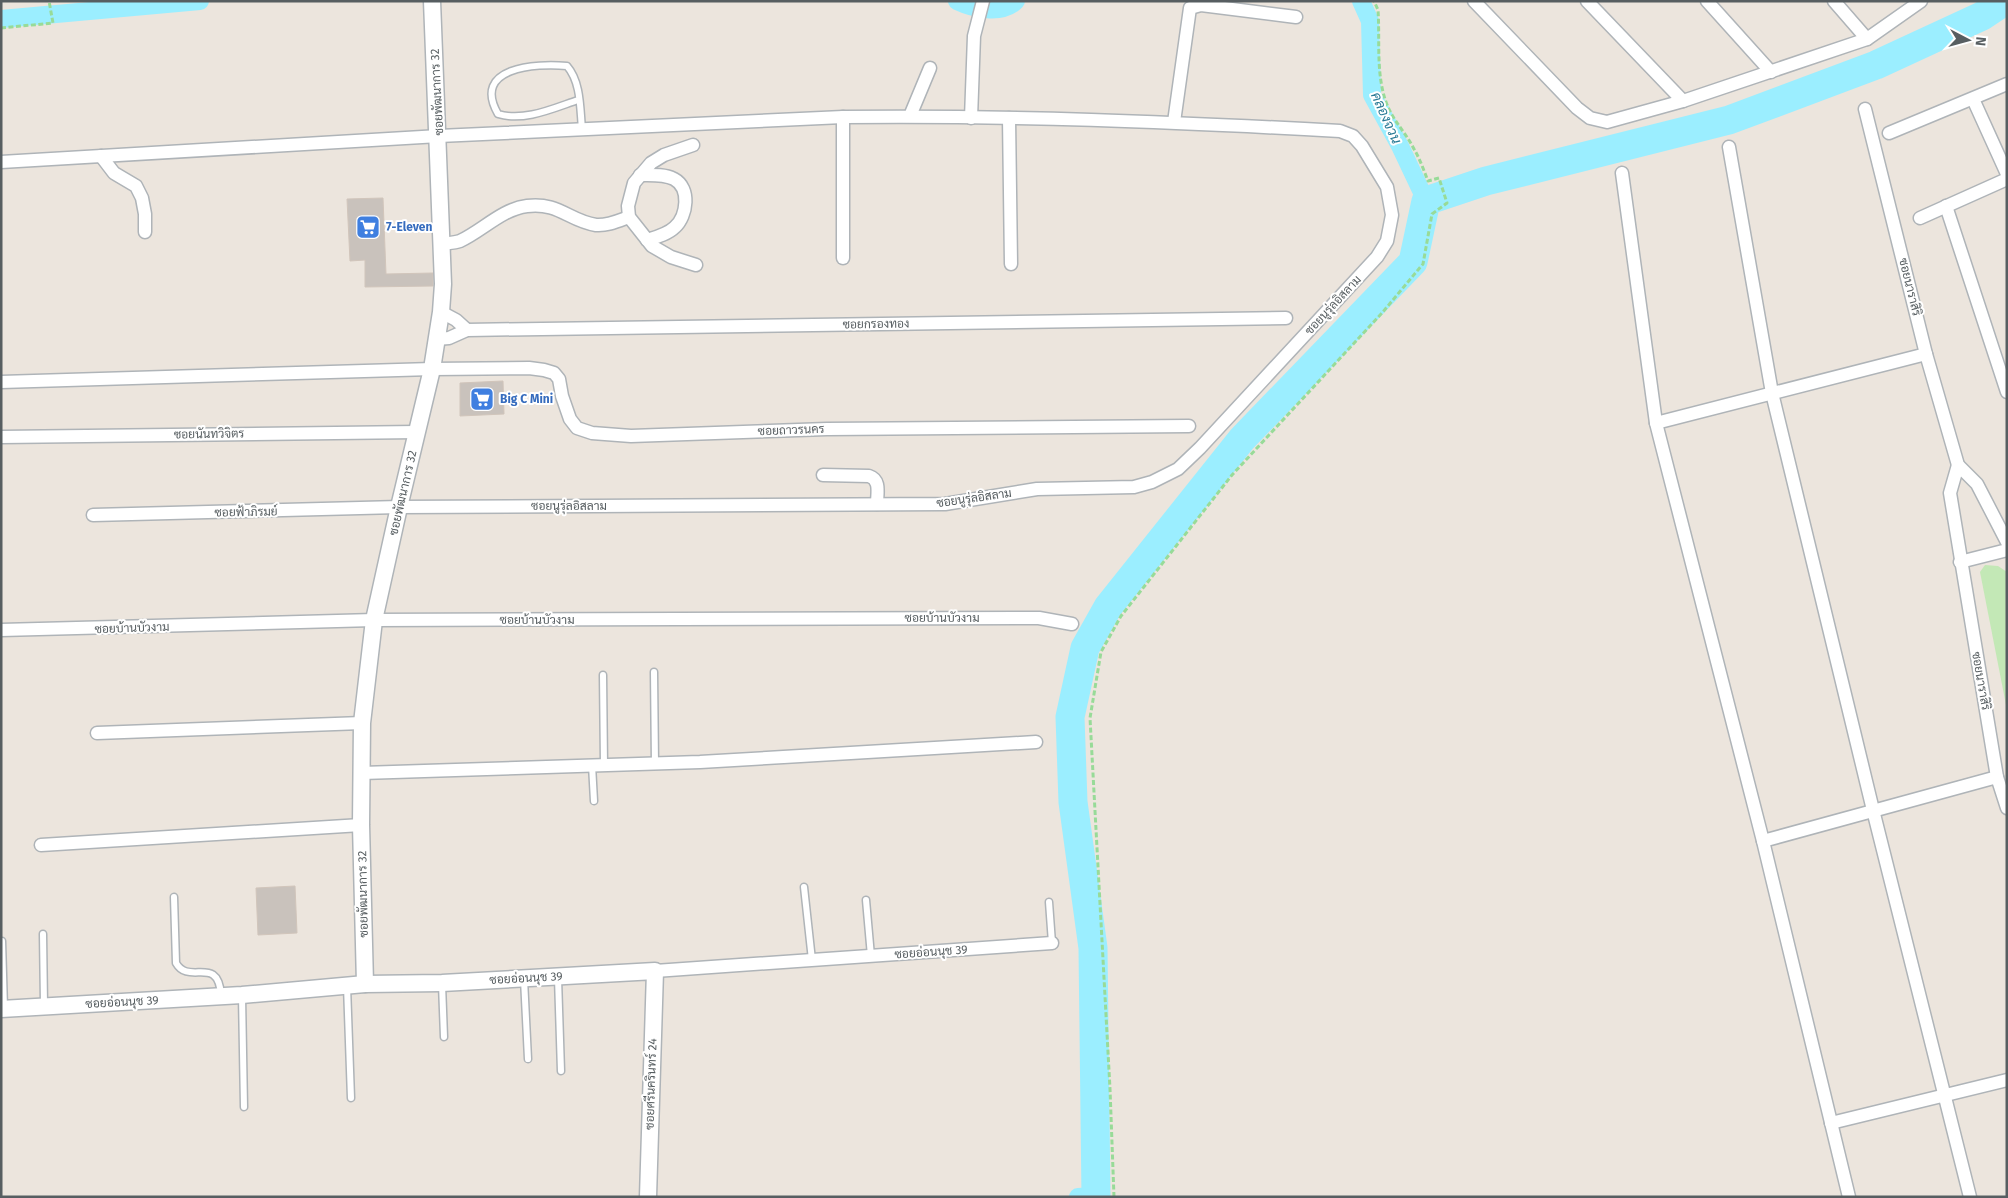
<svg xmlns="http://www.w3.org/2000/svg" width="2008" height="1198" viewBox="0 0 2008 1198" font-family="'Fira Sans',Sarabun,sans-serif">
  <rect width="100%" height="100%" fill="#ece5dd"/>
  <!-- green -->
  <polygon fill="#c3e8b6" points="1985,565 1998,566 2007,572 2007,710 1980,572"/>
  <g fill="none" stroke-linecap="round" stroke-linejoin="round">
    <!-- canal -->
    <g stroke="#9beeff" stroke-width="18">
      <path d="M957,1c17,8 45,14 59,0"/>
      <polyline points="1361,1 1370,21 1372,95 1400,146 1426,201"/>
      <polyline points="1,19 200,1"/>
      <polyline points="1078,1197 1096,1196"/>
    </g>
    <!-- river -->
    <polyline stroke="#9beeff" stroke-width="29" points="1096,1197 1093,948 1073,802 1070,717 1085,648 1108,607 1242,439 1413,262 1426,201 1486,181 1729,120 1876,65 1982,16 2005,1"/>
  </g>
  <!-- building -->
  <g fill="#c9c2bc" stroke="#d1c5bb">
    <polygon points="383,198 386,274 433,273 433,286 365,287 365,260 350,261 347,199"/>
    <polygon points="503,381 504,414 460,416 460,383"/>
    <polygon points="295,886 297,933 258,935 256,888"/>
  </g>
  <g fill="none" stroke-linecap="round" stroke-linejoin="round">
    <!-- service casing -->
    <g stroke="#afb4b8" stroke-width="9">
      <g id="service">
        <path d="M578,100c-24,8 -54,22 -80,14 -27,-47 38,-51 69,-48 14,16 13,42 15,63"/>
        <polyline points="654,672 655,764"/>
        <polyline points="603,675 604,765"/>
        <polyline points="592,765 594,801"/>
        <polyline points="804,887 812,960"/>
        <path d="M174,897l2,66c13,23 42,-9 45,32"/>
        <polyline points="866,900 871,956"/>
        <polyline points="1049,902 1052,943"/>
        <polyline points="43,934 44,1005"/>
        <polyline points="2,941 4,1008"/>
        <polyline points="558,978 561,1071"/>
        <polyline points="524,979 528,1059"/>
        <polyline points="442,984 444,1037"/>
        <polyline points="347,986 351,1098"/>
        <polyline points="242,996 244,1107"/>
      </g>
    </g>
    <!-- minor casing -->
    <g stroke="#afb4b8" stroke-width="15">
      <g id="minor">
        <polyline points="1474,1 1577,108 1590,118 1607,122 1683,101 1867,39 1921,1"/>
        <polyline points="1587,1 1683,101"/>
        <polyline points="1707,1 1771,72"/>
        <polyline points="1834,1 1867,39"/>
        <polyline points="1973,99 2007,174"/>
        <polyline points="1865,109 1926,354 1958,465 1977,484 2007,542"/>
        <polyline points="910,116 930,68"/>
        <polyline points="843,117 843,258"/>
        <polyline points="971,118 974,36 983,1"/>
        <polyline points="1009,118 1011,264"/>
        <polyline points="1174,122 1190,8 1201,5 1296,17"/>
        <polyline points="1889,133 2007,84"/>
        <polyline points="693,145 664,155 651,163 634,183 628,206 629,217 652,246 671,257 696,265"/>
        <polyline points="1729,147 1772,393 1873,810 1970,1197"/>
        <polyline points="101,156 114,173 136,186 142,198 145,214 145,232"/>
        <path d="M1,162l438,-26 404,-19c165,-2 331,5 497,14l13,5 9,10 25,41 5,28 -5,26 -10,16 -177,191 -22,21 -26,13 -18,5 -97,2 -92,15 -546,3 -306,8"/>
        <polyline points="1622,173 1656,423 1763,841 1849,1197"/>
        <path d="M640,175c11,0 24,-1 34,4 17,9 13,37 1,48 -7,7 -18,10 -28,13"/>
        <polyline points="1946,206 2007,392"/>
        <polyline points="1920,218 2007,179"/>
        <path d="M441,244c6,-1 13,-1 19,-3 22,-10 42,-32 67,-35 32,-4 42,15 69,19 11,1 22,-4 33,-8"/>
        <polyline points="441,312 456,320 467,330"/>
        <polyline points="436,339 449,338 467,330 1286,318"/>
        <polyline points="1,382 432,369 529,368 544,370 554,373 559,379 562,396 570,419 577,428 592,433 631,436 827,429 1189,426"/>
        <polyline points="1656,423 1926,354"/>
        <polyline points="1,437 417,432"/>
        <polyline points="1958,465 1950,493 1997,777 2007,808"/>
        <path d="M823,475l46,1c12,4 8,17 8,28"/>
        <polyline points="1960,562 2007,550"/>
        <polyline points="1,630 374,620 1039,618 1072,624"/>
        <polyline points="97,733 362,723"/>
        <polyline points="362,773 700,762 1036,742"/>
        <polyline points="1763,841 1997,777"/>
        <polyline points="41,845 361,825"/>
        <polyline points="655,971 1052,943"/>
        <polyline points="1831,1123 2007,1080"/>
      </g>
    </g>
    <!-- tertiary casing -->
    <g stroke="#afb4b8" stroke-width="19">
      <g id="tertiary">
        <polyline points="365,984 361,825 362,723 374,620 399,507 432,369 441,312 443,284 432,1"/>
        <polyline points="1,1009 242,995 365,984 442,983 655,971 648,1197"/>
      </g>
    </g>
    <!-- path -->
    <g stroke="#98db98" stroke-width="3" stroke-dasharray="5 2.5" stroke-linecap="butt">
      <polyline points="1,28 53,23 49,1"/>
      <path d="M1114,1197l-4,-108 -20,-371 11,-66 20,-36 111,-141 150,-162 41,-49 9,-50 15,-11 -8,-25 -11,3c-4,-10 -8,-22 -14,-32 -9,-18 -23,-30 -29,-50 -9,-28 -5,-60 -7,-89l-4,-9"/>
    </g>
    <!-- service -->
    <use href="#service" stroke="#fff" stroke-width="6"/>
    <!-- minor -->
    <use href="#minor" stroke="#fff" stroke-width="12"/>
    <!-- tertiary -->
    <use href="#tertiary" stroke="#fff" stroke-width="16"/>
  </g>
  <!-- icons -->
  <defs>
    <g id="supermarket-square" transform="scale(1.25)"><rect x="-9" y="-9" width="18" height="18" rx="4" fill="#3f7fe0" stroke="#fff"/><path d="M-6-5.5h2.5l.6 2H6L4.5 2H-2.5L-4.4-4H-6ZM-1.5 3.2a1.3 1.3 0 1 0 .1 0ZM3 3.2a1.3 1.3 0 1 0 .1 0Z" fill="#fff"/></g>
  </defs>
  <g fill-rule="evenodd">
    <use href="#supermarket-square" x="368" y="227"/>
    <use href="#supermarket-square" x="482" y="399"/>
  </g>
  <g text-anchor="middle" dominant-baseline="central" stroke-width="4" stroke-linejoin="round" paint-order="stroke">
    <!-- street labels -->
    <g font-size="12" fill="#575e61" stroke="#fff">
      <text transform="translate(437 92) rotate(-93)">ซอยพัฒนาการ 32</text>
      <text transform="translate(1910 287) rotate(76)">ซอยนาราสิริ</text>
      <text transform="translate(1333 305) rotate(-47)">ซอยนูรุ่ลอิสลาม</text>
      <text transform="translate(876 324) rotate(-1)">ซอยกรองทอง</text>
      <text transform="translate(791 430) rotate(-2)">ซอยถาวรนคร</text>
      <text transform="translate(209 434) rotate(-1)">ซอยนันทวิจิตร</text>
      <text transform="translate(403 493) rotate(-77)">ซอยพัฒนาการ 32</text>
      <text transform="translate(974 498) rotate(-8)">ซอยนูรุ่ลอิสลาม</text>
      <text x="569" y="506">ซอยนูรุ่ลอิสลาม</text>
      <text transform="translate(246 512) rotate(-1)">ซอยฟ้าภิรมย์</text>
      <text x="942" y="618">ซอยบ้านบัวงาม</text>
      <text x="537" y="620">ซอยบ้านบัวงาม</text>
      <text transform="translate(132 628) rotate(-2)">ซอยบ้านบัวงาม</text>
      <text transform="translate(1981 681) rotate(80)">ซอยนาราสิริ</text>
      <text transform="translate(363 894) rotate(-91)">ซอยพัฒนาการ 32</text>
      <text transform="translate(931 952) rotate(-4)">ซอยอ่อนนุช 39</text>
      <text transform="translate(526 978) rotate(-3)">ซอยอ่อนนุช 39</text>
      <text transform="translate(122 1002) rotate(-3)">ซอยอ่อนนุช 39</text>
      <text transform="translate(651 1084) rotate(-88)">ซอยศรีนครินทร์ 24</text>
    </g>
    <!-- shop labels -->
    <g font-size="12" font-weight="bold" fill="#366cbe" stroke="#fff" text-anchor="start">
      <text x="386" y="227">7-Eleven</text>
      <text x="500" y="399">Big C Mini</text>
    </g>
    <!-- water labels -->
    <g font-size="14" font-style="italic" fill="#287a95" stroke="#fff">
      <text transform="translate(1386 118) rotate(66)">คลองจวน</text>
    </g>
  </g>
  <!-- border -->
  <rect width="2008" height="1198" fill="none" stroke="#575e61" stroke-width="5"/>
  <!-- north arrow -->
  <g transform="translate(1968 40) rotate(96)" stroke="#ffffff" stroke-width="4" paint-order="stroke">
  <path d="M0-4L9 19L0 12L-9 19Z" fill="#575e61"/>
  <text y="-8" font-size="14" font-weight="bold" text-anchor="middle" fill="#575e61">N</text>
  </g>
</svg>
